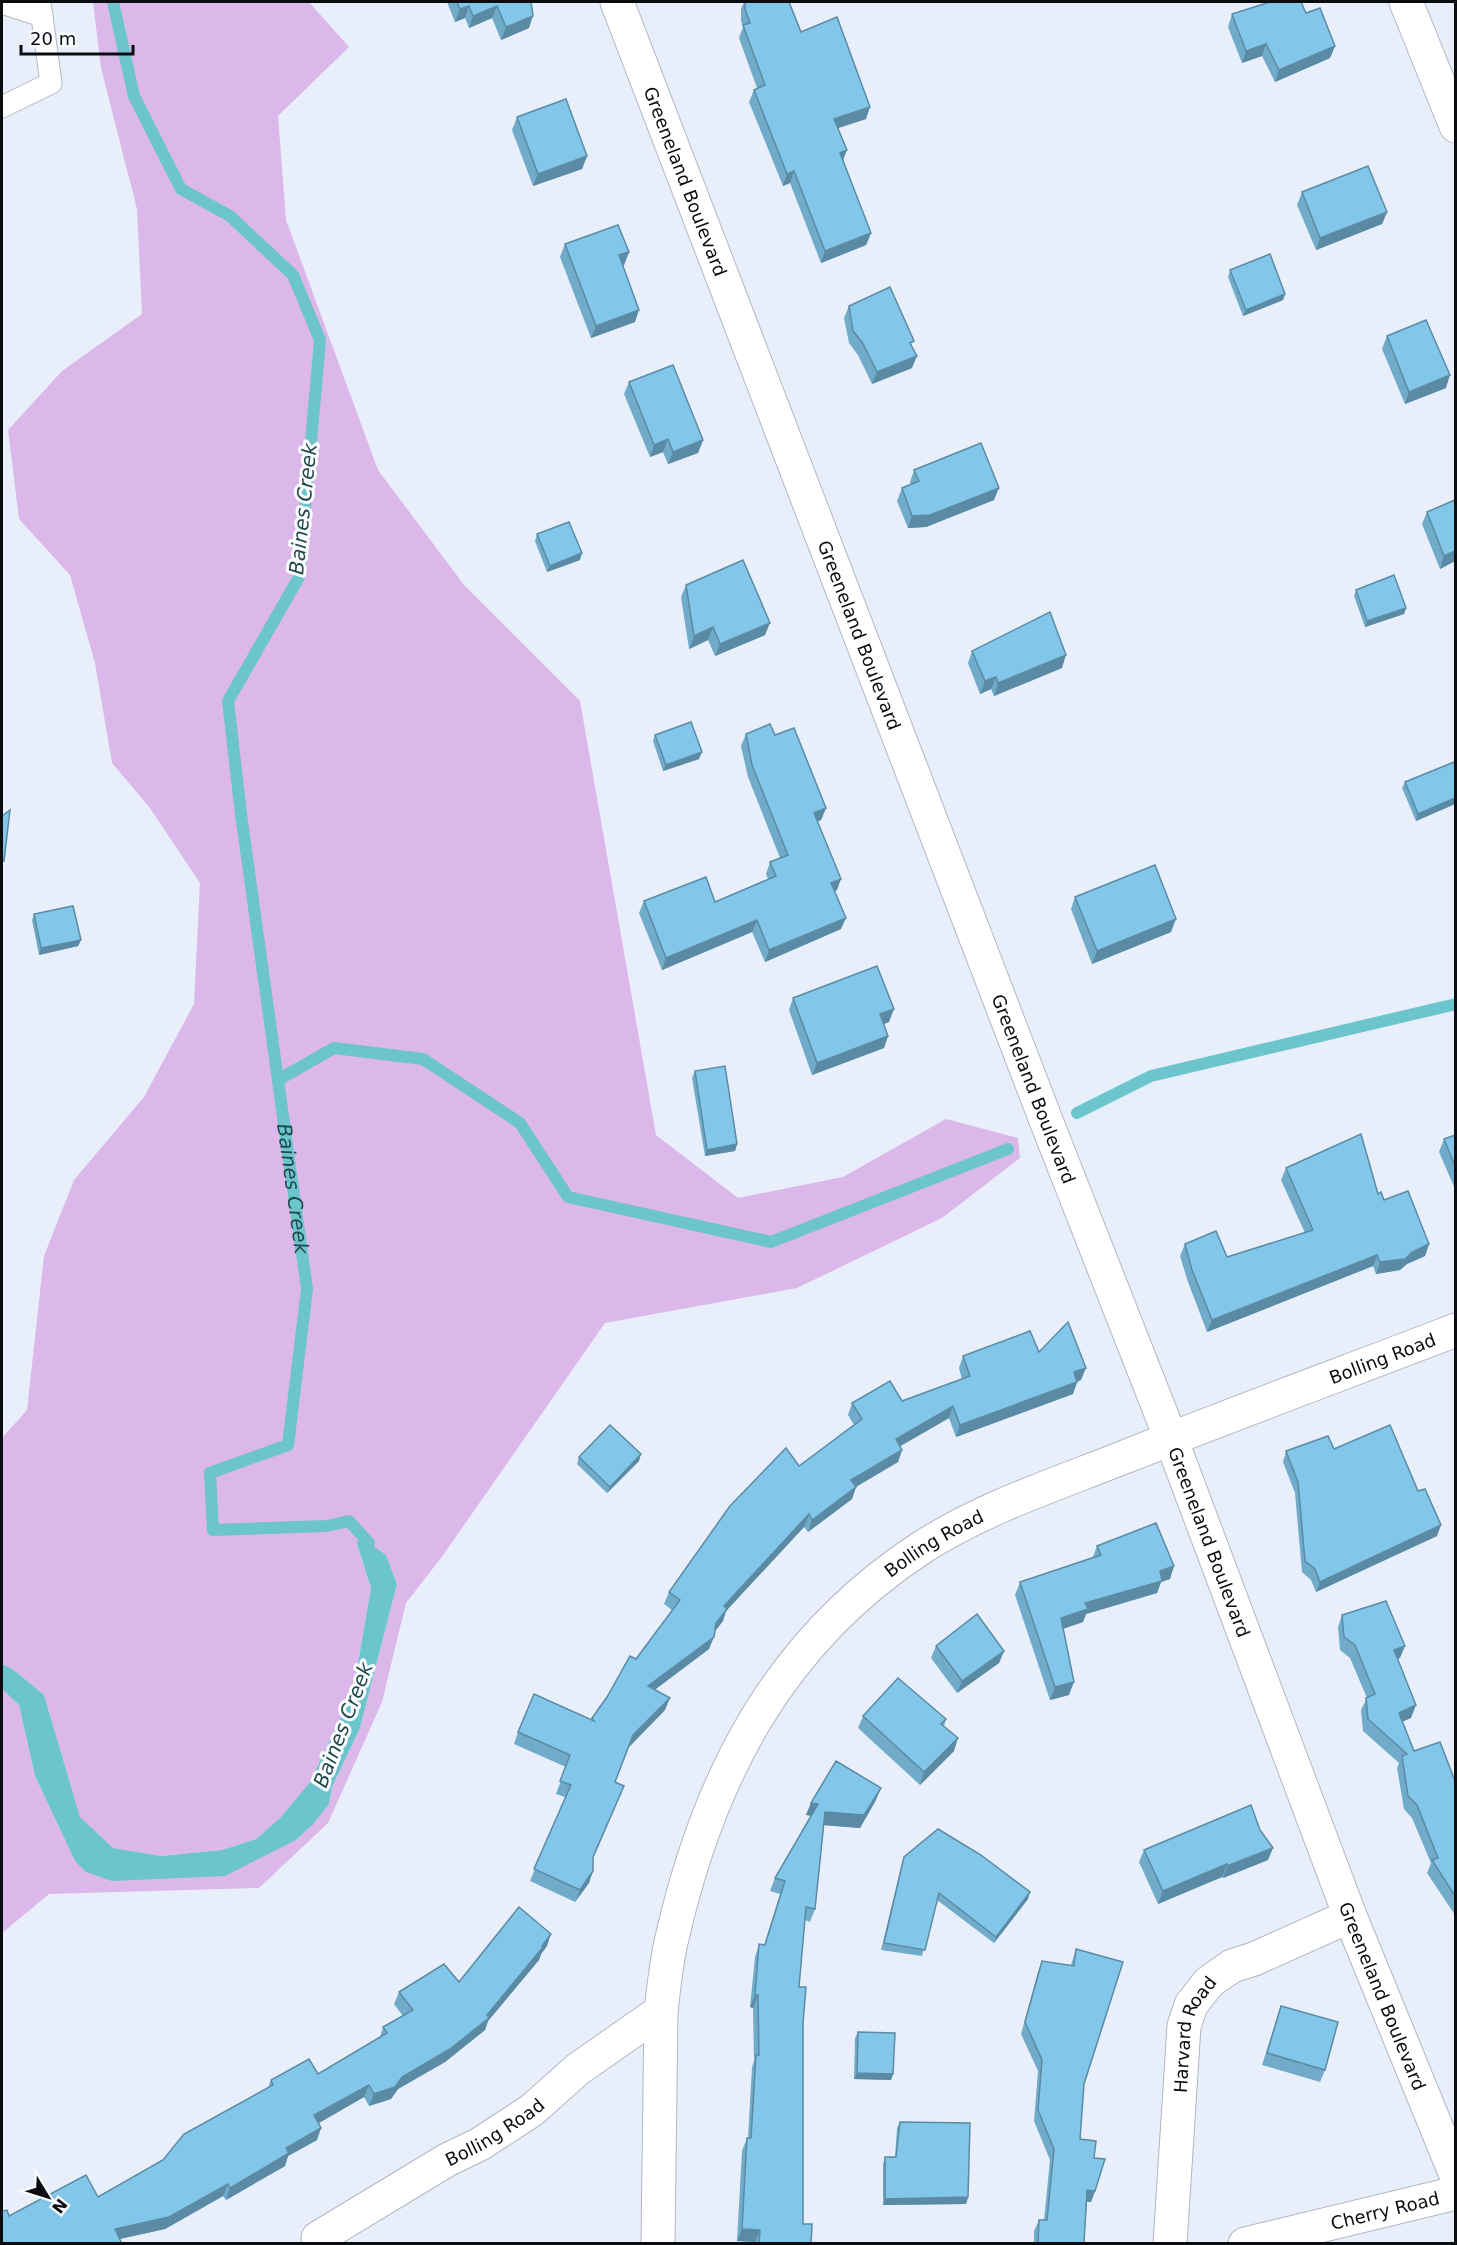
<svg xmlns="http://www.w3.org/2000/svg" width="1457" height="2245" viewBox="0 0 1457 2245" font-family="'DejaVu Sans',sans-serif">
  <rect width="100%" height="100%" fill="#e8effb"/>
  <!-- green -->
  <polygon fill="#dcb7e9" points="93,2 309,2 349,47 278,116 286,220 378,470 464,585 580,701 656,1135 738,1198 843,1177 946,1119 1018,1138 1020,1158 942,1218 797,1288 605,1323 441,1558 406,1603 382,1702 328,1823 259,1888 49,1894 2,1933 2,1689 19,1705 35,1776 75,1861 225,1875 329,1804 332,1787 360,1728 397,1584 386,1555 356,1542 371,1588 353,1692 310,1782 280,1818 256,1839 222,1850 161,1856 113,1848 80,1818 44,1695 14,1670 2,1664 2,1438 27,1410 44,1256 74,1180 144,1097 194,1004 200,883 150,808 112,763 95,663 70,575 19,519 8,430 62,371 142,314 137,209 101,68"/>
  <!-- water -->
  <polygon fill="#6cc5cc" points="356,1541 369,1543 386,1555 397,1584 360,1728 332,1787 329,1804 314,1823 296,1840 225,1876 112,1881 86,1872 75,1861 35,1776 19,1705 2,1689 2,1664 14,1670 44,1695 80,1817 113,1848 161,1856 222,1850 256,1839 280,1818 310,1782 353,1692 371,1588"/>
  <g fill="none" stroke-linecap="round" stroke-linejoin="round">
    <!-- stream -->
    <g stroke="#6cc5cc" stroke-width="12">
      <path id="s1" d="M113,2l21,94 47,93 49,27 63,59 27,65 -21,237 -71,124 13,113 66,475 -19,156 -78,28 3,57 114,-4 22,-5 20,22"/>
      <polyline points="278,1080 334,1048 423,1059 520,1123 568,1197 771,1242 1008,1149"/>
      <polyline points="1077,1113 1151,1076 1456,1004"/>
    </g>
    <!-- lane casing -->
    <g stroke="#b0b7c3" stroke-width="23">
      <g id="lane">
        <polyline points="2,3 42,16"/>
        <polyline points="2,107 51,83 40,2"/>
      </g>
    </g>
    <!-- street casing -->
    <g stroke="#b0b7c3" stroke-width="35">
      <g id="street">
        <path id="s2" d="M617,2l430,1121 124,316 179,477 106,259"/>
        <polyline points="1406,2 1456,126"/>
        <path id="s3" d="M318,2238l129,-78 33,-16 52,-34 46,-41 83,-58c3,-24 5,-49 11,-73 37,-162 107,-297 249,-390 62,-40 133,-63 201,-90 111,-44 222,-85 334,-128"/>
        <polyline points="658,2244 661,2011"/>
        <path id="s4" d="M1170,2244l14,-218 7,-21 18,-23 23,-16 22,-7 96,-43"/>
        <path id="s5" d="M1245,2244l211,-51"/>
      </g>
    </g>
    <!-- lane -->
    <use href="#lane" stroke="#fff" stroke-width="21"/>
    <!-- street -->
    <use href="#street" stroke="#fff" stroke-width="33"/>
  </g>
  <!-- wall -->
  <g fill="#70abc9">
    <polygon points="447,2 531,2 529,28 501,40 492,18 469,28 465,18 455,22"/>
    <polygon points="744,2 789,2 801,32 866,119 838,128 843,160 871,233 866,245 821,263 790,183 783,186 749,102 754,90 757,88 739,38 743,27 741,21 741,9"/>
    <polygon points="1306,13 1335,46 1330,58 1275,82 1262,56 1242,63 1228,27 1232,14"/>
    <polygon points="517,117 587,156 582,169 533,186 512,130"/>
    <polygon points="1302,192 1387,212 1382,224 1316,250 1297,205"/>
    <polygon points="565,244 629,252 624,265 623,265 635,322 591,338 560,257"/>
    <polygon points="1230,270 1285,294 1283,300 1243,316 1228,277"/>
    <polygon points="849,306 912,347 912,368 872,384 858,355 849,343 844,318"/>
    <polygon points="1387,336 1446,388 1405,404 1382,349"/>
    <polygon points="629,382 703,440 698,453 668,464 663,452 650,457 624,394"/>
    <polygon points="914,470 994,500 926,527 908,528 897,501 902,488 911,485 910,482"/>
    <polygon points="1455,500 1455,561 1440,569 1422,524 1427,512"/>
    <polygon points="537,534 580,560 547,572 535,541"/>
    <polygon points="686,585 765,635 715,656 708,640 689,649 681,597"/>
    <polygon points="1356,590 1406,608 1404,614 1365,627 1354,596"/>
    <polygon points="972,651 1062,668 994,696 991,689 980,694 968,663"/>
    <polygon points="746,734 775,735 826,808 821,820 817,822 837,890 835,891 841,929 765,962 752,932 662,970 639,913 644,901 715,902 768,879 766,874 770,862 780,858 748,777 741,746"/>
    <polygon points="655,735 699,759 663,771 653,741"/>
    <polygon points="1455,766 1455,804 1416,821 1402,788 1405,782"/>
    <polygon points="1075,897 1171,932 1092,964 1071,909"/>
    <polygon points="34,914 81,940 78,946 39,955 32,920"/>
    <polygon points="793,998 889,1022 884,1024 888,1036 884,1048 812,1075 789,1010"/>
    <polygon points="695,1071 737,1144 735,1151 705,1156 692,1078"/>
    <polygon points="1455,1135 1455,1189 1439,1152 1444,1139"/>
    <polygon points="1286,1168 1378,1194 1429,1244 1425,1256 1407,1264 1400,1270 1376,1274 1373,1266 1207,1332 1188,1282 1180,1256 1185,1244 1227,1257 1305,1233 1281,1180"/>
    <polygon points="1039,1352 1081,1380 1077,1382 1073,1394 956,1437 949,1418 900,1446 902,1450 898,1462 856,1487 852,1499 808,1532 804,1527 726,1611 723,1621 715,1631 709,1649 655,1689 665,1710 629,1747 615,1782 619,1798 593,1859 589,1883 575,1902 530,1881 565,1797 556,1794 566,1767 514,1744 518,1732 591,1719 672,1610 664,1604 669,1592 799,1466 854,1425 848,1415 852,1403 902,1401 962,1379 959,1368 963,1356"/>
    <polygon points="1334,1449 1418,1491 1437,1536 1316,1592 1311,1580 1302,1572 1295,1493 1283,1462 1286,1451"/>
    <polygon points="579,1457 639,1461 607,1493 577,1464"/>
    <polygon points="1097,1546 1170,1579 1161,1582 1157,1593 1086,1614 1083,1622 1063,1629 1069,1695 1050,1700 1015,1595 1020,1582 1093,1557"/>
    <polygon points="1342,1615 1400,1658 1398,1659 1411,1718 1402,1722 1414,1751 1455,1781 1455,1915 1427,1873 1431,1863 1412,1818 1404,1809 1397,1768 1399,1763 1363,1731 1361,1710 1367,1698 1350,1658 1340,1650 1338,1627"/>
    <polygon points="936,1646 1004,1651 999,1663 957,1693 931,1658"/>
    <polygon points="863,1716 946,1719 944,1726 954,1751 920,1785 858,1728"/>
    <polygon points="876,1800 860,1828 824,1825 815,1909 810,1922 805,1920 799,1987 803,2023 803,2224 811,2244 755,2244 755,2242 737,2241 742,2151 747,2138 748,2138 752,2067 754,2061 753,2008 750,2007 755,1957 759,1944 764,1945 780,1894 770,1891 775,1878 811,1816 806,1815 811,1803"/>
    <polygon points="1144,1850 1268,1860 1223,1878 1222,1877 1158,1904 1139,1862"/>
    <polygon points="904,1857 1028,1899 994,1943 937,1900 922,1956 881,1950 902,1863"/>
    <polygon points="547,1946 541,1954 539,1960 488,2021 485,2030 445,2062 398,2089 391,2099 369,2106 364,2097 319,2123 317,2140 288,2156 285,2166 226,2200 223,2196 165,2229 120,2239 9,2216 98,2197 163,2160 268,2088 271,2080 318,2074 380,2037 383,2027 403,2016 394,2004 399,1992 459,1982"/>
    <polygon points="1076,1949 1084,2084 1080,2139 1094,2158 1095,2191 1091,2202 1087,2202 1084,2242 1085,2244 1034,2244 1034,2231 1039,2220 1044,2220 1050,2160 1034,2121 1038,2071 1021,2034 1038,1972 1042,1961 1071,1965"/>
    <polygon points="1281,2006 1325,2070 1320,2082 1262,2065"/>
    <polygon points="858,2032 893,2074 891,2080 854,2079 855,2038"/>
    <polygon points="900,2122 968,2197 966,2204 883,2205 883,2164 885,2157 895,2157 897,2128"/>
  </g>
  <!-- shaded-wall -->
  <g fill="#5b8ba4">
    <polygon points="469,6 465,18 455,22 460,9"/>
    <polygon points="497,6 492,18 469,28 473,16"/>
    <polygon points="533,16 529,28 501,40 506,27"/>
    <polygon points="1266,44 1262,56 1242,63 1246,51"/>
    <polygon points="1335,46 1330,58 1275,82 1279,70"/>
    <polygon points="870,107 866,119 829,131 834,119"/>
    <polygon points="847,150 842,163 840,153"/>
    <polygon points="587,156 582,169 533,186 538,174"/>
    <polygon points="794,171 790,183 783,186 787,174"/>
    <polygon points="1387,212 1382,224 1316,250 1320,238"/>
    <polygon points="871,233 866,245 821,263 825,251"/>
    <polygon points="629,252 624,265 615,268 619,255"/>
    <polygon points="1285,294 1283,300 1243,316 1246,310"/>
    <polygon points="639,310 635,322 591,338 596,326"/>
    <polygon points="917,356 912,368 872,384 877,372"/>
    <polygon points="1450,375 1446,388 1405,404 1409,392"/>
    <polygon points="668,439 663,452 650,457 654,445"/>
    <polygon points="703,440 698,453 668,464 673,452"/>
    <polygon points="999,488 994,500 926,527 908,528 912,516"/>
    <polygon points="1455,551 1455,561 1440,569 1444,556"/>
    <polygon points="582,553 580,560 547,572 550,566"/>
    <polygon points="1406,608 1404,614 1365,627 1367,621"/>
    <polygon points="770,623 765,635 715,656 720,644"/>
    <polygon points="713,627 708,640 689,649 694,636"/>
    <polygon points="1066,655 1062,668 994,696 998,683"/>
    <polygon points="996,677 991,689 980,694 985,681"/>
    <polygon points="702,752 699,759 663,771 666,765"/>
    <polygon points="1455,798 1455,804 1416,821 1418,814"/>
    <polygon points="826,808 821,820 809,825 814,813"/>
    <polygon points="841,879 837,890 827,894 831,883"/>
    <polygon points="846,918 841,929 765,962 769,950"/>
    <polygon points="1176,919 1171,932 1092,964 1097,951"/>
    <polygon points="757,920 752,932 662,970 666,958"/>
    <polygon points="81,940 78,946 39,955 41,948"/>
    <polygon points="894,1009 889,1022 876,1027 880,1014"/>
    <polygon points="888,1036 884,1048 812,1075 817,1063"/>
    <polygon points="737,1144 735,1151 705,1156 707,1150"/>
    <polygon points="1429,1244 1425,1256 1407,1264 1400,1270 1376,1274 1380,1262"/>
    <polygon points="1377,1255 1373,1266 1207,1332 1212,1320"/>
    <polygon points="1086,1368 1081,1380 1069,1384 1074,1372"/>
    <polygon points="1077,1382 1073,1394 956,1437 960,1425"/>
    <polygon points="953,1406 949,1418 892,1451 896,1439"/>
    <polygon points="902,1450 898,1462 847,1492 851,1480"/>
    <polygon points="641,1454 639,1461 607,1493 610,1487"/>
    <polygon points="856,1487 852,1499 808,1532 812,1520"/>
    <polygon points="809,1514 804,1527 726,1611 723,1621 712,1635 724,1606"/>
    <polygon points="1441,1525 1437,1536 1316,1592 1320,1582"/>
    <polygon points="1174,1566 1170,1579 1161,1582 1157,1593 1086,1614 1083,1622 1056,1631 1061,1618 1085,1603"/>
    <polygon points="714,1637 709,1649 644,1698 648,1686"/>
    <polygon points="1405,1646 1400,1658 1390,1662 1394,1650"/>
    <polygon points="1004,1651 999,1663 957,1693 962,1681"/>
    <polygon points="1074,1682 1069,1695 1050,1700 1055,1687"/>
    <polygon points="670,1698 665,1710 629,1747 633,1735"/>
    <polygon points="1416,1705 1411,1718 1394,1725 1399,1713"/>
    <polygon points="958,1738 954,1751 920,1785 924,1772"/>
    <polygon points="881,1788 876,1800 860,1828 821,1825 825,1812"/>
    <polygon points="811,1803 818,1804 814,1816 806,1815"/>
    <polygon points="1273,1848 1268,1860 1223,1878 1227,1866"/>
    <polygon points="1227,1864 1222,1877 1158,1904 1163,1891"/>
    <polygon points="593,1871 589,1883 575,1902 580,1890"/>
    <polygon points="1030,1892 1028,1899 994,1943 996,1937"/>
    <polygon points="551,1934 547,1946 541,1954 539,1960 488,2021 485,2030 445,2062 398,2089 391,2099 369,2106 374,2094 402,2077 487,2015"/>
    <polygon points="755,1995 758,1995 753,2008 750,2007"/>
    <polygon points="857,2073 893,2074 891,2080 854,2079"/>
    <polygon points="369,2085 364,2097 310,2128 314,2115"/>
    <polygon points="321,2128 317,2140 288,2156 285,2166 226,2200 230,2188 286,2148"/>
    <polygon points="228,2184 223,2196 165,2229 110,2241 115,2229"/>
    <polygon points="1087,2190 1095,2191 1091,2202 1083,2201"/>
    <polygon points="968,2197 966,2204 883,2205 885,2199"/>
    <polygon points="742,2229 760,2230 755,2242 737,2241"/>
  </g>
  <!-- building -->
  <g fill="#82c7ea" stroke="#5b8ba4" stroke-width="1.5">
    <polygon points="457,2 531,2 533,16 506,27 497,6 473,16 469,6 460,9"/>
    <polygon points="745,2 789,2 801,32 837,17 870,107 834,119 847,150 840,153 871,233 825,251 794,171 787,174 754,90 765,85 743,25 750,23 745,9"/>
    <polygon points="1270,2 1301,2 1306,13 1320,8 1335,46 1279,70 1266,44 1246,51 1232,14"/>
    <polygon points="566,99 587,156 538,174 517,117"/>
    <polygon points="1368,166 1387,212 1320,238 1302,192"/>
    <polygon points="618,225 629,252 619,255 639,310 596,326 565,244"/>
    <polygon points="1270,254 1285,294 1246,310 1230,270"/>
    <polygon points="890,287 914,341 910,343 917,356 877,372 862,342 853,331 849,306"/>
    <polygon points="1426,320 1450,375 1409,392 1387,336"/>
    <polygon points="673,365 703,440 673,452 668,439 654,445 629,382"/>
    <polygon points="981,443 999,488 930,515 912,516 902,488 919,481 914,470"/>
    <polygon points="1455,500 1455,551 1444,556 1427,512"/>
    <polygon points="569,522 582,553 550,566 537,534"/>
    <polygon points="743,560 770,623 720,644 713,627 694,636 686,585"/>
    <polygon points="1394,575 1406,608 1367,621 1356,590"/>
    <polygon points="1050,612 1066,655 998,683 996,677 985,681 972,651"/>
    <polygon points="691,722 702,752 666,765 655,735"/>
    <polygon points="770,724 775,735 794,728 826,808 814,813 841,879 831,883 846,918 769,950 757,920 666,958 644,901 706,877 715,902 776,876 770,862 788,855 752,765 746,734"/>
    <polygon points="1454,762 1455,766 1455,798 1418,814 1405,782"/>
    <polygon points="10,810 4,861 2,862 2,816"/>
    <polygon points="1155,865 1176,919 1097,951 1075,897"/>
    <polygon points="73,906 81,940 41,948 34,914"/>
    <polygon points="877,966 894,1009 880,1014 888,1036 817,1063 793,998"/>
    <polygon points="725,1066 737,1144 707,1150 695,1071"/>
    <polygon points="1361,1134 1378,1194 1381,1192 1384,1200 1408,1191 1429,1244 1412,1252 1405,1259 1380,1262 1377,1255 1212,1320 1192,1270 1185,1244 1216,1231 1227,1257 1313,1230 1286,1168"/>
    <polygon points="1455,1135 1455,1166 1444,1139"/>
    <polygon points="1068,1322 1086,1368 1074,1372 1077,1382 960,1425 953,1406 896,1439 902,1450 851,1480 856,1487 812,1520 809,1514 724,1606 727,1609 716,1623 714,1637 648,1686 670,1698 633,1735 615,1782 624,1786 593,1857 593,1871 580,1890 534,1869 571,1785 560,1781 570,1755 518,1732 534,1694 594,1721 592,1718 607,1697 630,1656 636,1659 680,1600 669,1592 730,1506 786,1448 799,1466 862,1419 852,1403 890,1381 902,1401 970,1376 963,1356 1030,1331 1039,1352"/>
    <polygon points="610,1425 641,1454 610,1487 579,1457"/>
    <polygon points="1390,1425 1418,1491 1425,1489 1441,1525 1320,1582 1315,1569 1305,1561 1298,1482 1286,1451 1328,1436 1334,1449"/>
    <polygon points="1156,1523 1174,1566 1160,1571 1162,1581 1085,1603 1088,1609 1061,1618 1074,1682 1055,1687 1020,1582 1101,1555 1097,1546"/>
    <polygon points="1386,1601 1405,1646 1394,1650 1416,1705 1399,1713 1414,1751 1440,1742 1455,1781 1455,1896 1432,1860 1438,1858 1417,1805 1408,1796 1402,1756 1407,1754 1368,1719 1366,1698 1375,1694 1355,1645 1344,1637 1342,1615"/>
    <polygon points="977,1614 1004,1651 962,1681 936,1646"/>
    <polygon points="898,1678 946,1719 941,1724 958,1738 924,1772 863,1716"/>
    <polygon points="836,1761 881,1788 864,1815 825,1812 815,1909 806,1907 799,1987 806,1987 803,2023 803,2224 812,2224 811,2244 759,2244 760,2230 742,2229 747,2138 751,2138 756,2055 759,2055 758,1995 755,1995 759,1944 765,1945 785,1881 775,1878 818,1804 811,1803"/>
    <polygon points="1251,1805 1260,1830 1273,1848 1227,1866 1227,1864 1163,1891 1144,1850"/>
    <polygon points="938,1829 981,1855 1030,1892 996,1937 939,1893 925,1950 884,1943 904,1857"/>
    <polygon points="519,1907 551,1934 542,1946 543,1947 487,2015 489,2018 450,2049 402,2077 395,2087 374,2094 369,2085 314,2115 321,2128 286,2148 289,2153 230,2188 228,2184 169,2217 115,2229 122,2244 2,2244 2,2211 7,2210 9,2216 86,2175 98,2197 163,2160 184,2134 273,2085 271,2080 309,2059 318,2074 387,2033 383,2027 413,2010 399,1992 444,1964 459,1982"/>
    <polygon points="1076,1949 1123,1962 1084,2084 1080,2139 1096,2141 1094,2158 1105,2159 1095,2191 1087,2190 1084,2242 1085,2244 1038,2244 1039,2220 1047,2220 1054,2149 1038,2110 1042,2060 1025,2022 1042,1961 1074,1966"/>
    <polygon points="1281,2006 1338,2022 1325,2070 1267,2053"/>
    <polygon points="858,2032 895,2033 893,2074 857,2073"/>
    <polygon points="900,2122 970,2123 968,2197 885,2199 885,2157 896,2157"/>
  </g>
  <g text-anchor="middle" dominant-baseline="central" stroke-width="6" stroke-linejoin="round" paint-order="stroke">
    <!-- street labels -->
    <g font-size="18" fill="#0a0c10" stroke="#fafcfe">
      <text stroke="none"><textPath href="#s2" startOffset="192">Greeneland Boulevard</textPath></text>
      <text stroke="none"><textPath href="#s2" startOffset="678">Greeneland Boulevard</textPath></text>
      <text stroke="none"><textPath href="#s2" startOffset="1164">Greeneland Boulevard</textPath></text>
      <text stroke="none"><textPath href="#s3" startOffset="1461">Bolling Road</textPath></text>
      <text stroke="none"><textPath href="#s2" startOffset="1650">Greeneland Boulevard</textPath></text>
      <text stroke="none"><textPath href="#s3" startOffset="975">Bolling Road</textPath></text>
      <text stroke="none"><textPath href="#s2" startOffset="2136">Greeneland Boulevard</textPath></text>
      <text stroke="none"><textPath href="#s4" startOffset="213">Harvard Road</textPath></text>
      <text stroke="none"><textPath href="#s3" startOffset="206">Bolling Road</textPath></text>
      <text stroke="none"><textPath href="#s5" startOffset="144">Cherry Road</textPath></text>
    </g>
    <!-- water labels -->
    <g font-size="20" font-style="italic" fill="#1f484b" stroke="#fafcfe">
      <text transform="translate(303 509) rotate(-84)">Baines Creek</text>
      <text stroke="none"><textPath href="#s1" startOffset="1286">Baines Creek</textPath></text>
      <text transform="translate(343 1725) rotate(-69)">Baines Creek</text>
    </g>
  </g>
  <!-- border -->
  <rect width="1457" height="2245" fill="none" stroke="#0a0c10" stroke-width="6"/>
  <!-- north arrow -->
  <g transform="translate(48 2197) rotate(128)" stroke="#fafcfe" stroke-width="4.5" paint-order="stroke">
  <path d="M0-4.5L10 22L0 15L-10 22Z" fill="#0a0c10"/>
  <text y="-9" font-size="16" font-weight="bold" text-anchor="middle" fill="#0a0c10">N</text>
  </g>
  <!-- scale -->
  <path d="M21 45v9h112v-9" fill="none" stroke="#0a0c10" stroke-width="3"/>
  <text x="30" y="45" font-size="18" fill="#0a0c10" stroke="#fafcfe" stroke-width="4.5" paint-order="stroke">20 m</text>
</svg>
